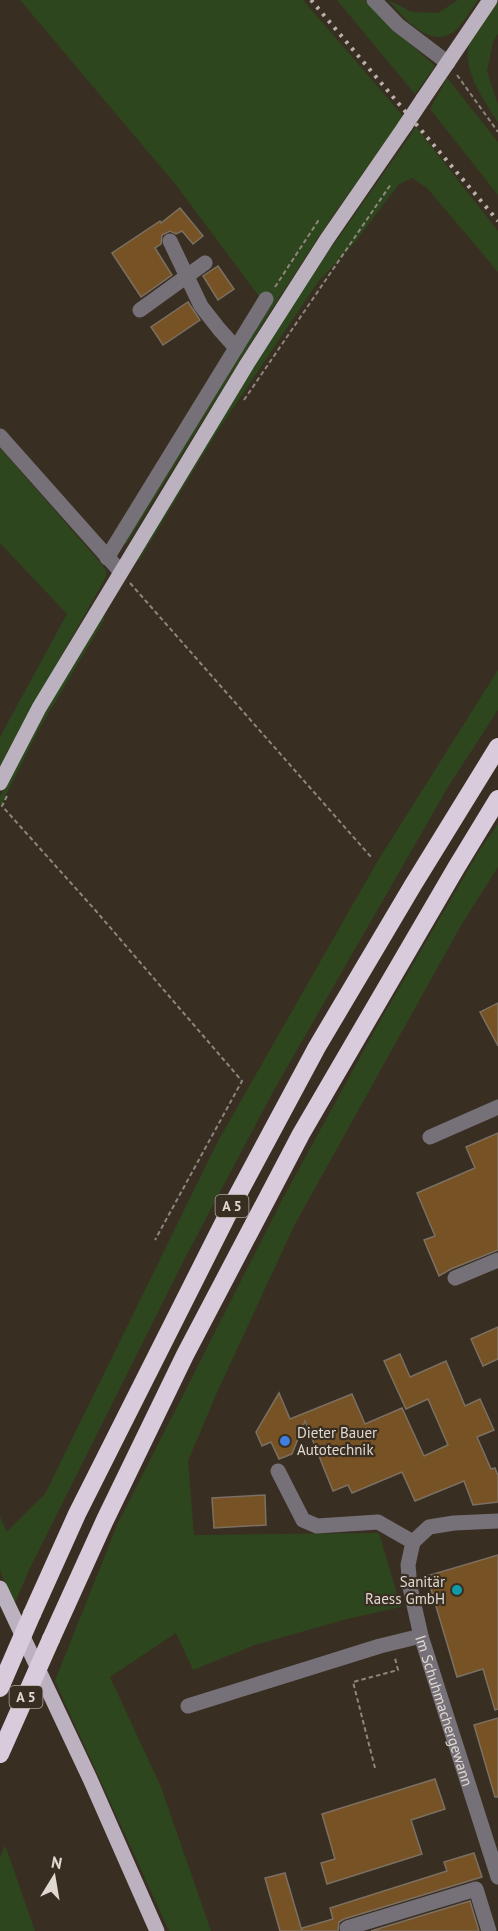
<svg xmlns="http://www.w3.org/2000/svg" width="498" height="1931" viewBox="0 0 498 1931" font-family="'PT Sans',sans-serif">
  <rect width="100%" height="100%" fill="#392e22"/>
  <!-- green -->
  <g fill="#2e461d">
    <polygon points="20,0 303,0 403,116 328,223 275,304 127,543 120,545 261,299 176,185"/>
    <polygon points="337,0 365,0 390,26 435,66 415,94"/>
    <path d="M388,0l24,12 26,1 20,-13h20c-7,9 -14,23 -23,31 -25,20 -52,-15 -67,-31z"/>
    <path d="M498,2v32l-5,8 -6,29 11,34v17c-13,-19 -36,-53 -29,-77 3,-10 22,-33 29,-43z"/>
    <polygon points="447,78 498,142 498,195 430,109"/>
    <polygon points="416,127 498,231 498,272 427,188 412,178 398,185 356,241 318,282 217,432 140,559 128,568 315,268 339,237"/>
    <polygon points="0,448 99,561 106,570 106,577 20,729 0,769 0,737 67,614 0,543"/>
    <polygon points="115,588 119,590 105,613 104,620 39,729 0,807 0,797 19,759"/>
    <polygon points="498,670 498,710 448,787 274,1090 185,1258 30,1568 14,1605 0,1571 0,1516 7,1532 45,1494 218,1141 377,862"/>
    <polygon points="498,824 498,867 460,927 294,1226 215,1397 188,1461 194,1535 379,1533 401,1607 347,1619 255,1645 193,1670 176,1633 110,1677 161,1787 211,1931 169,1931 55,1681 117,1525 283,1198 381,1019 479,851"/>
    <polygon points="5,1845 35,1931 0,1931 0,1858"/>
  </g>
  <!-- building -->
  <g fill="#775224" stroke="#7c7062" stroke-width="1.5">
    <polygon points="180,208 203,236 193,244 182,231 176,234 170,231 162,235 161,244 155,248 172,275 141,297 112,253 160,221 161,223"/>
    <polygon points="218,266 234,289 218,300 203,276"/>
    <polygon points="188,302 200,320 163,345 151,327"/>
    <polygon points="498,1003 498,1046 480,1012"/>
    <polygon points="498,1133 498,1250 451,1269 439,1276 424,1240 435,1236 417,1193 475,1168 466,1147"/>
    <polygon points="498,1327 498,1359 483,1366 471,1339"/>
    <polygon points="400,1354 410,1377 446,1361 465,1406 480,1399 494,1430 477,1437 491,1469 495,1468 498,1476 498,1502 473,1505 464,1481 415,1501 402,1472 352,1493 348,1485 333,1491 305,1421 292,1454 279,1459 271,1442 262,1446 256,1432 279,1393 290,1419 352,1394 365,1424 402,1408 424,1456 448,1445 428,1399 406,1409 384,1361"/>
    <polygon points="265,1495 266,1525 214,1528 212,1498"/>
    <polygon points="498,1555 498,1709 495,1710 483,1669 457,1677 427,1576"/>
    <polygon points="498,1718 498,1797 495,1797 474,1725"/>
    <polygon points="435,1779 445,1809 411,1820 422,1854 327,1884 321,1863 335,1859 322,1814"/>
    <polygon points="474,1853 482,1877 344,1919 339,1922 338,1931 302,1931 302,1928 333,1919 330,1908 447,1871 444,1862"/>
    <polygon points="285,1873 302,1931 280,1931 265,1878"/>
    <polygon points="470,1901 479,1931 371,1931"/>
  </g>
  <g fill="none" stroke-linecap="round" stroke-linejoin="round">
    <!-- path -->
    <g stroke="#8f867c" stroke-width="2" stroke-dasharray="4.5 3" stroke-linecap="butt">
      <polyline points="457,75 498,132"/>
      <polyline points="275,287 320,218"/>
      <polyline points="244,400 391,184"/>
      <polyline points="130,583 371,857"/>
      <polyline points="7,796 2,806 96,911 242,1081 155,1240"/>
      <polyline points="375,1768 353,1682 398,1670 395,1658"/>
    </g>
    <!-- minor -->
    <g stroke="#767178" stroke-width="15">
      <polyline points="374,0 398,25 448,63"/>
      <polyline points="170,241 201,306 219,329 236,348"/>
      <polyline points="140,310 205,263"/>
      <polyline points="0,436 120,571"/>
      <polyline points="107,558 266,299"/>
      <polyline points="430,1137 498,1107"/>
      <polyline points="455,1278 498,1260"/>
      <polyline points="278,1471 303,1520 317,1526 378,1522 413,1542"/>
      <path id="s1" d="M413,1542l-5,23 2,22 11,49 77,241"/>
      <polyline points="413,1542 429,1527 454,1523 498,1521"/>
      <polyline points="188,1706 380,1646 421,1636"/>
      <polyline points="348,1931 347,1928 476,1889 489,1931"/>
    </g>
    <!-- major -->
    <g stroke="#bcb2bf" stroke-width="15">
      <polyline points="423,99 490,0"/>
      <polyline points="0,783 39,708 247,364 327,239 405,126"/>
      <polyline points="0,1588 90,1779 157,1931"/>
    </g>
    <!-- highway -->
    <g stroke="#d8cbdb" stroke-width="18">
      <polyline points="32,1614 77,1514 235,1200 317,1047 413,885 498,747"/>
      <polyline points="51,1639 105,1520 185,1355 301,1134 456,868 498,799"/>
    </g>
    <!-- rail -->
    <polyline stroke="#bbb3ab" stroke-width="4" stroke-dasharray="3 6" stroke-linecap="butt" points="311,0 498,221"/>
    <!-- major-bridge -->
    <polyline stroke="#bcb2bf" stroke-width="15" points="405,126 423,99"/>
    <!-- highway-bridge -->
    <g stroke="#d8cbdb" stroke-width="18">
      <polyline points="0,1688 32,1614"/>
      <polyline points="0,1754 51,1639"/>
    </g>
  </g>
  <!-- markers -->
  <circle fill="#3f7fe0" stroke="#392e22" stroke-width="2" cx="285" cy="1441" r="6"/>
  <circle fill="#0f9aa8" stroke="#392e22" stroke-width="2" cx="457" cy="1590" r="6"/>
  <g text-anchor="middle" dominant-baseline="central" stroke-width="4.5" stroke-linejoin="round" paint-order="stroke">
    <!-- shield labels -->
    <g fill="#392e22" stroke="#aea69c" stroke-width="1.5">
      <rect x="215.5" y="1195" width="33" height="22" rx="4.5"/>
      <rect x="9.5" y="1686" width="33" height="22" rx="4.5"/>
    </g>
    <g font-size="14" font-weight="bold" fill="#e0d9d1">
      <text x="232" y="1206">A 5</text>
      <text x="26" y="1697">A 5</text>
    </g>
    <!-- poi labels -->
    <g font-size="15" fill="#e0d9d1" stroke="#392e22" text-anchor="start">
      <text x="297" y="1432">Dieter Bauer<tspan x="297" dy="17">Autotechnik</tspan></text>
      <text x="445" y="1581" text-anchor="end">Sanitär<tspan x="445" dy="17">Raess GmbH</tspan></text>
    </g>
    <!-- street labels -->
    <g font-size="15" fill="#e0d9d1" stroke="#392e22">
      <text stroke="none"><textPath href="#s1" startOffset="174">Im Schuhmachergewann</textPath></text>
    </g>
  </g>
  <!-- north arrow -->
  <g transform="translate(54 1877) rotate(11)" stroke="#392e22" stroke-width="4.5" paint-order="stroke">
  <path d="M0-4.5L10 22L0 15L-10 22Z" fill="#e0d9d1"/>
  <text y="-9" font-size="16" font-weight="bold" text-anchor="middle" fill="#e0d9d1">N</text>
  </g>
</svg>
